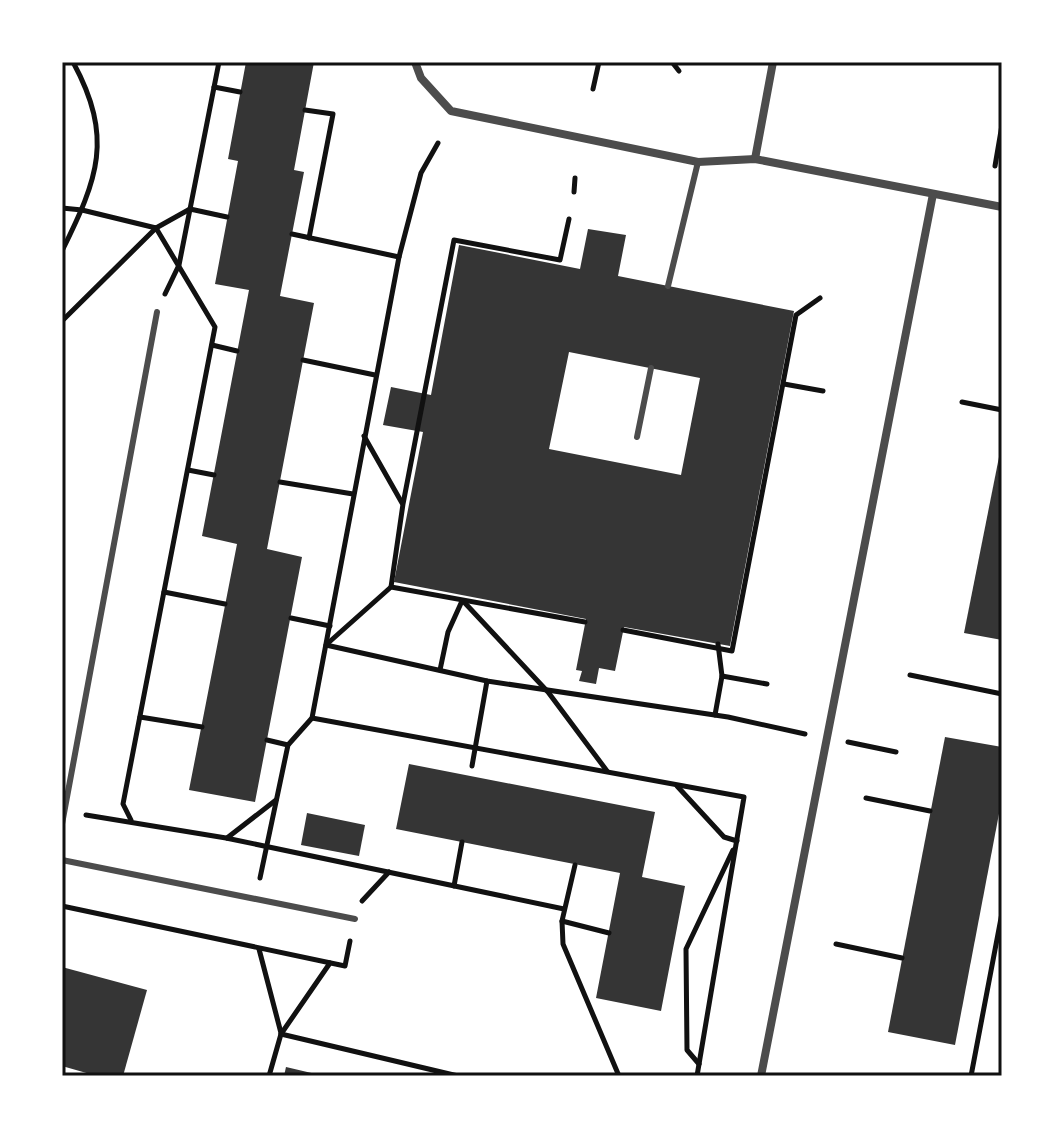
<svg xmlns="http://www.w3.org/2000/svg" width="1064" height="1138" viewBox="0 0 1064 1138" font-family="'Space Grotesk',sans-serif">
  <rect width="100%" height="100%" fill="#fff"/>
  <!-- building -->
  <g fill="#353535" fill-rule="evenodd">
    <polygon points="246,62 314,62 294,170 304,172 280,296 314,303 267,549 302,557 255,802 189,790 237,544 202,536 249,290 215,284 238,161 228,159"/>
    <path d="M588,229l38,6 -8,41 176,35 -64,335 -106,-19 -9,44 -16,-3 -3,16 -17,-3 3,-10 -6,-1 10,-51 -192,-37 29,-150 -40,-7 8,-38 40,8 28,-150 121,24zM569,352l131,26 -19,97 -132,-26z"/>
    <polygon points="1001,447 1002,447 1002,640 964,633"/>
    <polygon points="945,737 1002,747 1002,798 955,1045 888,1032"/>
    <polygon points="409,764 655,812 642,877 685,886 661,1011 596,998 620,873 396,829"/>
    <polygon points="307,813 365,825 359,856 301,845"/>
    <polygon points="62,967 147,990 123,1076 97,1076 62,1066"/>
    <polygon points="286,1067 320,1075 320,1076 284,1076"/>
  </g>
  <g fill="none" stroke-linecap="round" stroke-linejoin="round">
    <!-- path -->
    <g stroke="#111" stroke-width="5">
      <polyline points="672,62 679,71"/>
      <polyline points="214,87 240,92"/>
      <polyline points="593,89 599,62"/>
      <polyline points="305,110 333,114 309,238"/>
      <polyline points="995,166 1002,125"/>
      <polyline points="574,192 575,178"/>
      <polyline points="62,208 82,210 156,228 190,209 227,217"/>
      <polyline points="292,234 399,257"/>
      <path d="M62,251c36,-73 52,-113 11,-189"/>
      <polyline points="165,294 179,265 219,62"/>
      <polyline points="62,321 156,228 215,327 123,804 131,820"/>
      <polyline points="212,345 237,351"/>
      <polyline points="303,360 375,375"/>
      <polyline points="784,384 823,391"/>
      <polyline points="962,402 1002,410"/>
      <polyline points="364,436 402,503"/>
      <polyline points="188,470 214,475"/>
      <polyline points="280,482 353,494"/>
      <polyline points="391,587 403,504 454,240 560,260 569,219"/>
      <polyline points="164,592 225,604"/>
      <polyline points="464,602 548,692 607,771"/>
      <polyline points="291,618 330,626"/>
      <polyline points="623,630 732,651 796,315 820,298"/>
      <polyline points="327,644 391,587 585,622"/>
      <polyline points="326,645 487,681 728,717 805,734"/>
      <polyline points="440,670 448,632 462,601"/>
      <polyline points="910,675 1002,694"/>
      <polyline points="722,676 767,684"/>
      <polyline points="715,715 722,676 718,644"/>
      <polyline points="140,717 202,727"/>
      <polyline points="312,718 744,797 697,1076"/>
      <polyline points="267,740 288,745"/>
      <polyline points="848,742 896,752"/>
      <polyline points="472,766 487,681"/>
      <polyline points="677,786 724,837 737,841"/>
      <polyline points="866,798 930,811"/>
      <polyline points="86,815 226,838 564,909"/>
      <polyline points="227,838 276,800"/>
      <polyline points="575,865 562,921 563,944 619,1076"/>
      <polyline points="260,878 288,745 312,718 399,257 421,173 438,143"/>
      <polyline points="454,886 462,842"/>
      <polyline points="362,901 389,872"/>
      <polyline points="62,906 345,966 350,941"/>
      <polyline points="562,921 609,933"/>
      <polyline points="836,944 902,958"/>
      <polyline points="259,949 281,1033"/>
      <polyline points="281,1034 458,1076"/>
      <polyline points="699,1064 687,1050 686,949 733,850"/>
      <polyline points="269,1076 281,1034 330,963"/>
      <polyline points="834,1076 840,1076"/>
      <polyline points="971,1076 1002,913"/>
    </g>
    <!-- service -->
    <g stroke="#4c4c4c" stroke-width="6">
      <polyline points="668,286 698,162"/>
      <polyline points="637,437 651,368"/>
      <polyline points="62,824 157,312"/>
      <polyline points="62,860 355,919"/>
    </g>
    <!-- minor -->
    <g stroke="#4c4c4c" stroke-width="8">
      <polyline points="415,62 421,78 451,111 698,162 755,159 1002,207"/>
      <polyline points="755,159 773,62"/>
      <polyline points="761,1076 933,194"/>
    </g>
  </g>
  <!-- border -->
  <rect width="1064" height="1138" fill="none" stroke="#ffffff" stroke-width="128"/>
  <rect x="64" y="64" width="936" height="1010" fill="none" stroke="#111" stroke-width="3"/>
</svg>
